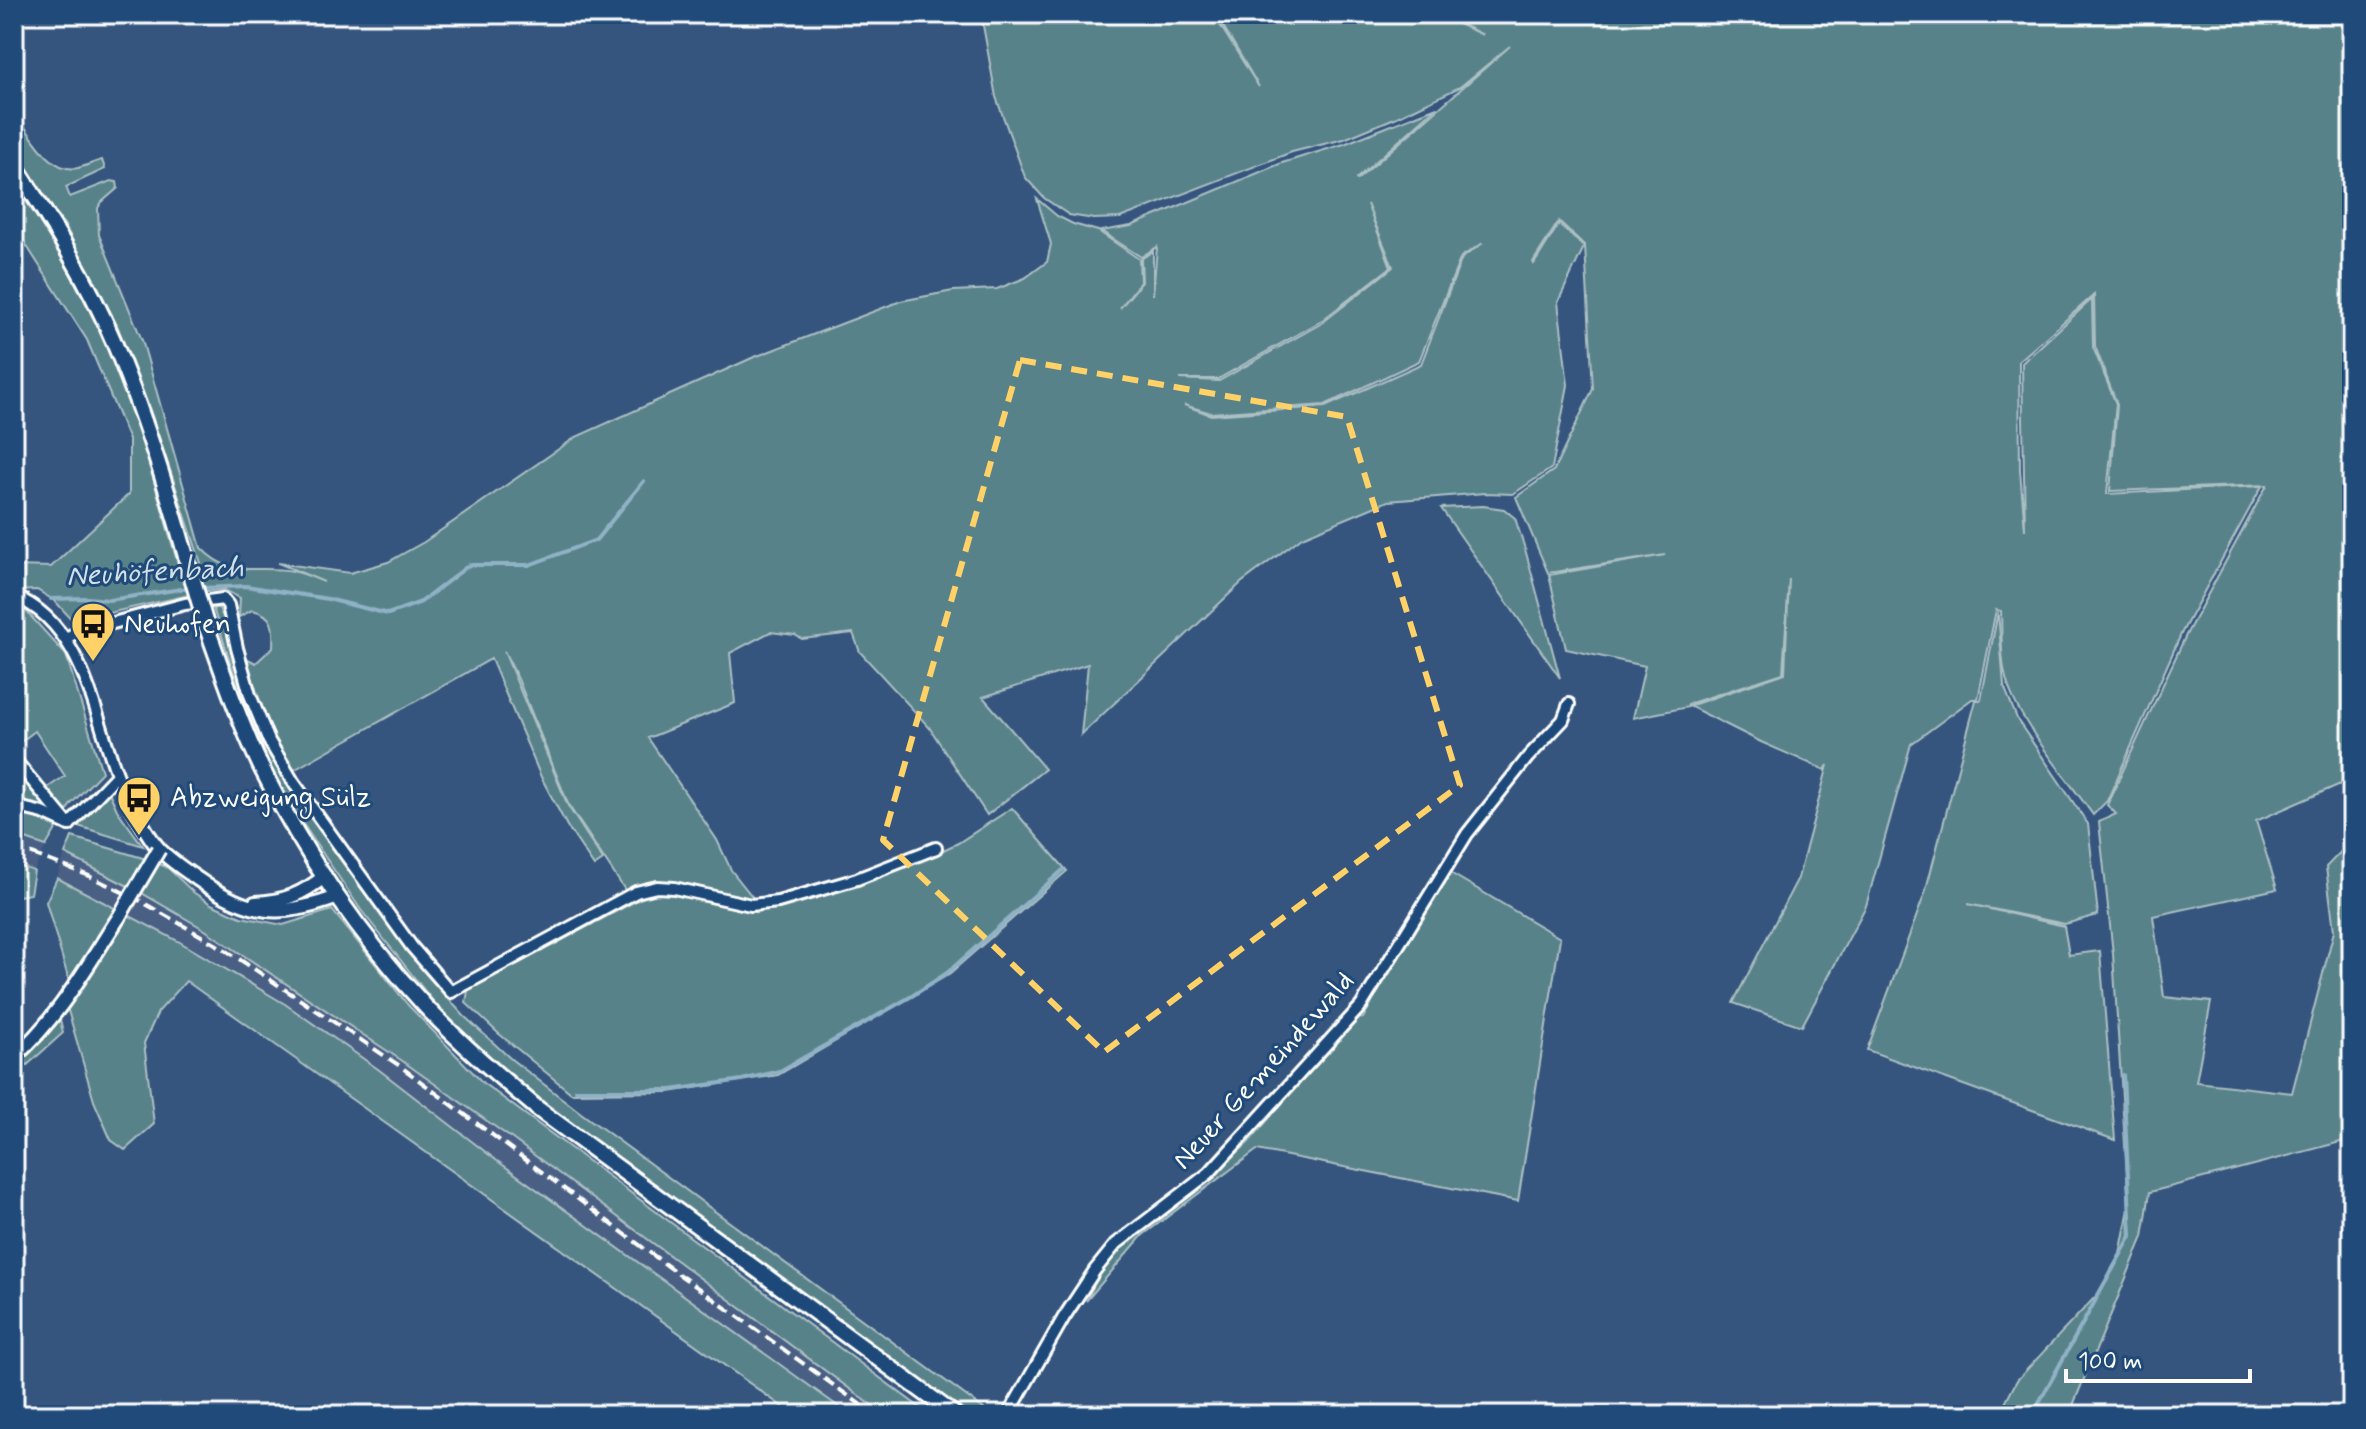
<svg xmlns="http://www.w3.org/2000/svg" width="2366" height="1429" viewBox="0 0 2366 1429" font-family="Mynerve,sans-serif">
  <rect width="100%" height="100%" fill="#35557e"/>
  <filter id="ink" filterUnits="userSpaceOnUse"><feTurbulence type="fractalNoise" baseFrequency=".0125" numOctaves="2"/><feDisplacementMap in="SourceGraphic" scale="16" xChannelSelector="R" yChannelSelector="G"/><feConvolveMatrix kernelMatrix="1 2 1 2 8 2 1 2 1" color-interpolation-filters="sRGB"/></filter>
  <g filter="url(#ink)">
    <!-- built -->
    <g fill="#485f84">
      <polygon points="14,835 46,846 34,871 14,864"/>
      <polygon points="65,854 138,891 202,928 401,1060 511,1138 885,1415 850,1415 496,1160 378,1069 285,1004 178,941 57,878"/>
    </g>
    <!-- green -->
    <g fill="#588289" stroke="#acc0c4" stroke-width="2" fill-rule="evenodd">
      <path d="M981,14h232l46,73 -43,-73h220l47,21 -43,-21h912v765l-96,42 21,68 -124,27 11,81 47,5 -15,80 96,11 42,-162 -8,-64 26,-27v299l-202,53 -7,45 -74,178h-70l18,-35 80,-85 23,-41 9,-45 -16,-255 -14,-132 17,-8 -9,-9 79,-170 81,-150 -157,6 7,-86 -22,-59 -1,-51 -75,66 1,109 5,60 -3,-167 70,-64 1,48 23,57 -9,90 155,-8 -80,146 -75,169 -14,14c-25,-36 -72,-90 -85,-130 -8,-23 -6,-50 -7,-74l-5,-1 -18,89h-6l-61,45 -45,162 -64,120 -69,-23 65,-125 30,-113 -3,5 -64,-28 -72,-36 96,-33 4,-94 -6,94 -95,31v3l-55,11 12,-52 -79,-17 -17,-74 116,-20 -117,18 -32,-76 38,-27 39,-81 -8,-143 -26,-25 -26,41 1,2 25,-40 25,23 -26,55 10,83 -16,83 -39,26 -28,-1 -97,8 -86,36 -61,46 -160,152 7,-71 -105,33 62,72 -58,46 -58,-88 -69,-75 -7,-19 -51,6 -7,-4 -25,-3 -40,21 5,50 -87,35 69,102 14,30 23,29c-43,-4 -85,-31 -127,-6l-58,-87 -51,-127 -14,-28 64,155 35,54 -9,6 -27,-40 -26,-49 -50,-118 -199,112c-22,-35 -35,-73 -46,-113l10,5 17,-16c1,-19 1,-33 -21,-37l-13,7 1,-19 -15,-8 -18,1 -134,30 -18,-20 -18,-11 -23,1v-25l37,1 78,-73v-54l-42,-100 -73,-114v-42c49,69 96,157 122,238 17,53 31,106 47,159l22,-6 -55,-165 -33,-85 -53,-101 -24,-27 -26,-40v-46c15,20 35,63 64,57 8,-2 16,-6 24,-8l3,9 -39,18 4,10 41,-16 6,1 1,6 -16,14 -4,6 1,27 43,105 59,208c31,32 54,16 92,23 10,2 21,7 31,11l-46,-19 72,10 38,-11 36,-20 152,-105 176,-79 149,-57 52,-10 44,-2 28,-11 22,-16 4,-18 -14,-45 20,17 16,8 25,7 41,28 1,23 -20,26 22,-26 -1,-23 12,-8v44l4,-48 -16,10 -40,-26 30,-5 151,-63 62,-19 93,-37 -81,72 1,1 153,-134 -50,41 -63,30 -53,22 -52,13 -172,66 -26,1 -25,-4 -25,-17 -19,-21 -29,-80zM1367,204l26,63 -71,56 -103,58 -39,-2h38l103,-58 70,-54zM1483,243l-21,15 -41,106 -96,43 -114,8 -27,-10 27,8 114,-8 94,-44 42,-104z"/>
      <polygon points="1483,506 1504,509 1515,518 1525,549 1560,678 1441,508"/>
      <polygon points="213,608 219,608 229,631 236,665 250,708 273,760 425,973 464,1016 511,1059 581,1113 992,1415 963,1415 544,1106 472,1046 440,1010 361,910 280,790 240,692"/>
      <path d="M14,609l12,2 40,44 36,117 -31,32 -25,42 -32,-11zM35,731l30,45 -30,20 -21,-30v-19z"/>
      <polygon points="1998,612 2004,686 2018,721 2088,824 2098,915 2065,924 1968,904 2064,926 2069,955 2100,951 2115,1140 1867,1050 1925,893 1976,700 1981,700"/>
      <polygon points="109,792 117,810 143,846 78,826"/>
      <polygon points="1012,808 1067,871 948,975 778,1075 669,1092 571,1093 498,1033 466,1003 468,990 649,894 673,891 756,912 819,897 896,871 939,852 958,843"/>
      <polygon points="72,837 153,861 168,868 193,892 211,904 241,917 283,925 332,910 408,1005 483,1083 930,1415 885,1415 511,1138 401,1060 202,928 138,891 65,854"/>
      <polygon points="14,864 34,871 30,894 19,896 14,894"/>
      <polygon points="1447,871 1560,938 1518,1201 1257,1150 1143,1235 1086,1301 1108,1257 1198,1189 1248,1143 1355,1019 1363,1018"/>
      <polygon points="57,878 178,941 285,1004 378,1069 496,1160 850,1415 794,1415 186,981 158,1012 144,1043 154,1124 125,1150 111,1140 94,1101 67,1007 69,993 72,991 46,902"/>
      <polygon points="56,1015 60,1020 63,1033 14,1077 14,1064 38,1043"/>
    </g>
    <g fill="none" stroke-linecap="round" stroke-linejoin="round">
      <!-- stream -->
      <g stroke="#90b2c6" stroke-width="4">
        <polyline points="51,599 87,598 109,600 181,589 246,586 328,599 388,614 421,602 469,565 529,565 596,540 644,481"/>
        <polyline points="14,634 18,627"/>
        <polyline points="576,1090 671,1090 742,1080 780,1071 912,996 947,973 1063,870"/>
        <polyline points="2032,1415 2131,1236 2123,1075"/>
      </g>
      <!-- minor casing -->
      <g stroke="#fff" stroke-width="16">
        <g id="minor">
          <path d="M14,596c79,32 80,141 116,207"/>
          <polyline points="65,639 75,633 185,604 223,599 228,605 237,648 250,695 269,741 294,783 412,947 451,992 636,892 657,887 674,888 751,905 778,902 857,879 936,848"/>
          <polyline points="14,759 69,825"/>
          <polyline points="14,806 43,813 67,824"/>
          <polyline points="69,825 116,776"/>
          <polyline points="1008,1415 1064,1317 1095,1270 1116,1244 1209,1173 1361,1006 1467,834 1528,757 1563,720 1569,704"/>
        </g>
      </g>
      <!-- tertiary casing -->
      <g stroke="#fff" stroke-width="18">
        <g id="tertiary">
          <path d="M130,803c9,15 18,34 30,47 11,11 26,21 39,30 51,36 81,38 139,17"/>
          <path d="M255,903c28,-1 48,-9 70,-27"/>
          <path d="M14,1057c44,-38 73,-91 105,-140"/>
        </g>
      </g>
      <!-- secondary casing -->
      <g stroke="#fff" stroke-width="20">
        <g id="secondary">
          <path d="M14,164c36,56 73,114 99,176 30,71 53,145 74,220"/>
          <path d="M206,625c17,48 33,96 55,142 43,87 99,169 165,240 35,37 74,70 112,102l417,306"/>
        </g>
      </g>
      <!-- minor -->
      <use href="#minor" stroke="#1f4a7a" stroke-width="10"/>
      <!-- tertiary -->
      <use href="#tertiary" stroke="#1f4a7a" stroke-width="12"/>
      <!-- secondary -->
      <use href="#secondary" stroke="#1f4a7a" stroke-width="14"/>
      <!-- rail -->
      <polyline stroke="#fff" stroke-width="4" stroke-dasharray="12 6" stroke-linecap="butt" points="14,847 87,875 137,899 224,949 400,1066 677,1273 875,1415"/>
      <!-- tertiary-bridge casing -->
      <g stroke="#fff" stroke-width="18" stroke-linecap="butt">
        <polyline id="tertiary-bridge" points="119,917 159,849"/>
      </g>
      <!-- secondary-bridge casing -->
      <g stroke="#fff" stroke-width="20" stroke-linecap="butt">
        <polyline id="secondary-bridge" points="187,560 206,625"/>
      </g>
      <!-- tertiary-bridge -->
      <use href="#tertiary-bridge" stroke="#1f4a7a" stroke-width="12"/>
      <!-- secondary-bridge -->
      <use href="#secondary-bridge" stroke="#1f4a7a" stroke-width="14"/>
    </g>
  </g>
  <!-- marked area -->
  <path fill="none" stroke="#ffd166" stroke-width="6" stroke-dasharray="16 10" stroke-linejoin="round" d="M1020,360l327,57 113,368 -356,267 -221,-212z"/>
  <!-- icons -->
  <defs>
    <g id="bus-pin" transform="scale(2.3)"><path d="M0 17L-7.5 6A9.5 9.5 0 1 1 7.5 6Z" fill="#ffd166" stroke="#1f4a7a"/><path d="M-5-6H5V4H4V6H2V4H-2V6H-4V4H-5ZM-3.5-4V0h7V-4ZM-3.5 1.2v1.5H-2V1.2ZM2 1.2v1.5H3.5V1.2Z" fill="#111"/></g>
  </defs>
  <g fill-rule="evenodd">
    <use href="#bus-pin" x="93" y="624"/>
    <use href="#bus-pin" x="139" y="798"/>
  </g>
  <g text-anchor="middle" dominant-baseline="central" stroke-width="6" stroke-linejoin="round" paint-order="stroke">
    <!-- poi labels -->
    <g font-size="28" fill="#fff" stroke="#1f4a7a" text-anchor="start">
      <text x="124" y="624">Neuhofen</text>
      <text x="170" y="798">Abzweigung Sülz</text>
    </g>
    <!-- street labels -->
    <g font-size="28" fill="#fff" stroke="#1f4a7a">
      <text transform="translate(1264 1071) rotate(-48)">Neuer Gemeindewald</text>
    </g>
    <!-- water labels -->
    <g font-size="30" font-style="italic" fill="#d1dfe7" stroke="#1f4a7a">
      <text transform="translate(155 572) rotate(-3)">Neuhöfenbach</text>
    </g>
  </g>
  <!-- margin -->
  <rect width="2366" height="1429" fill="none" stroke="#1f4a7a" stroke-width="48"/>
  <rect x="24" y="24" width="2318" height="1381" fill="none" stroke="#fff" stroke-width="3" filter="url(#ink)"/>
  <!-- scale -->
  <path d="M2066 1369v12h184v-12" fill="none" stroke="#ffffff" stroke-width="4"/>
  <text x="2078" y="1369" font-size="24" fill="#ffffff" stroke="#1f4a7a" stroke-width="6" paint-order="stroke">100 m</text>
</svg>
